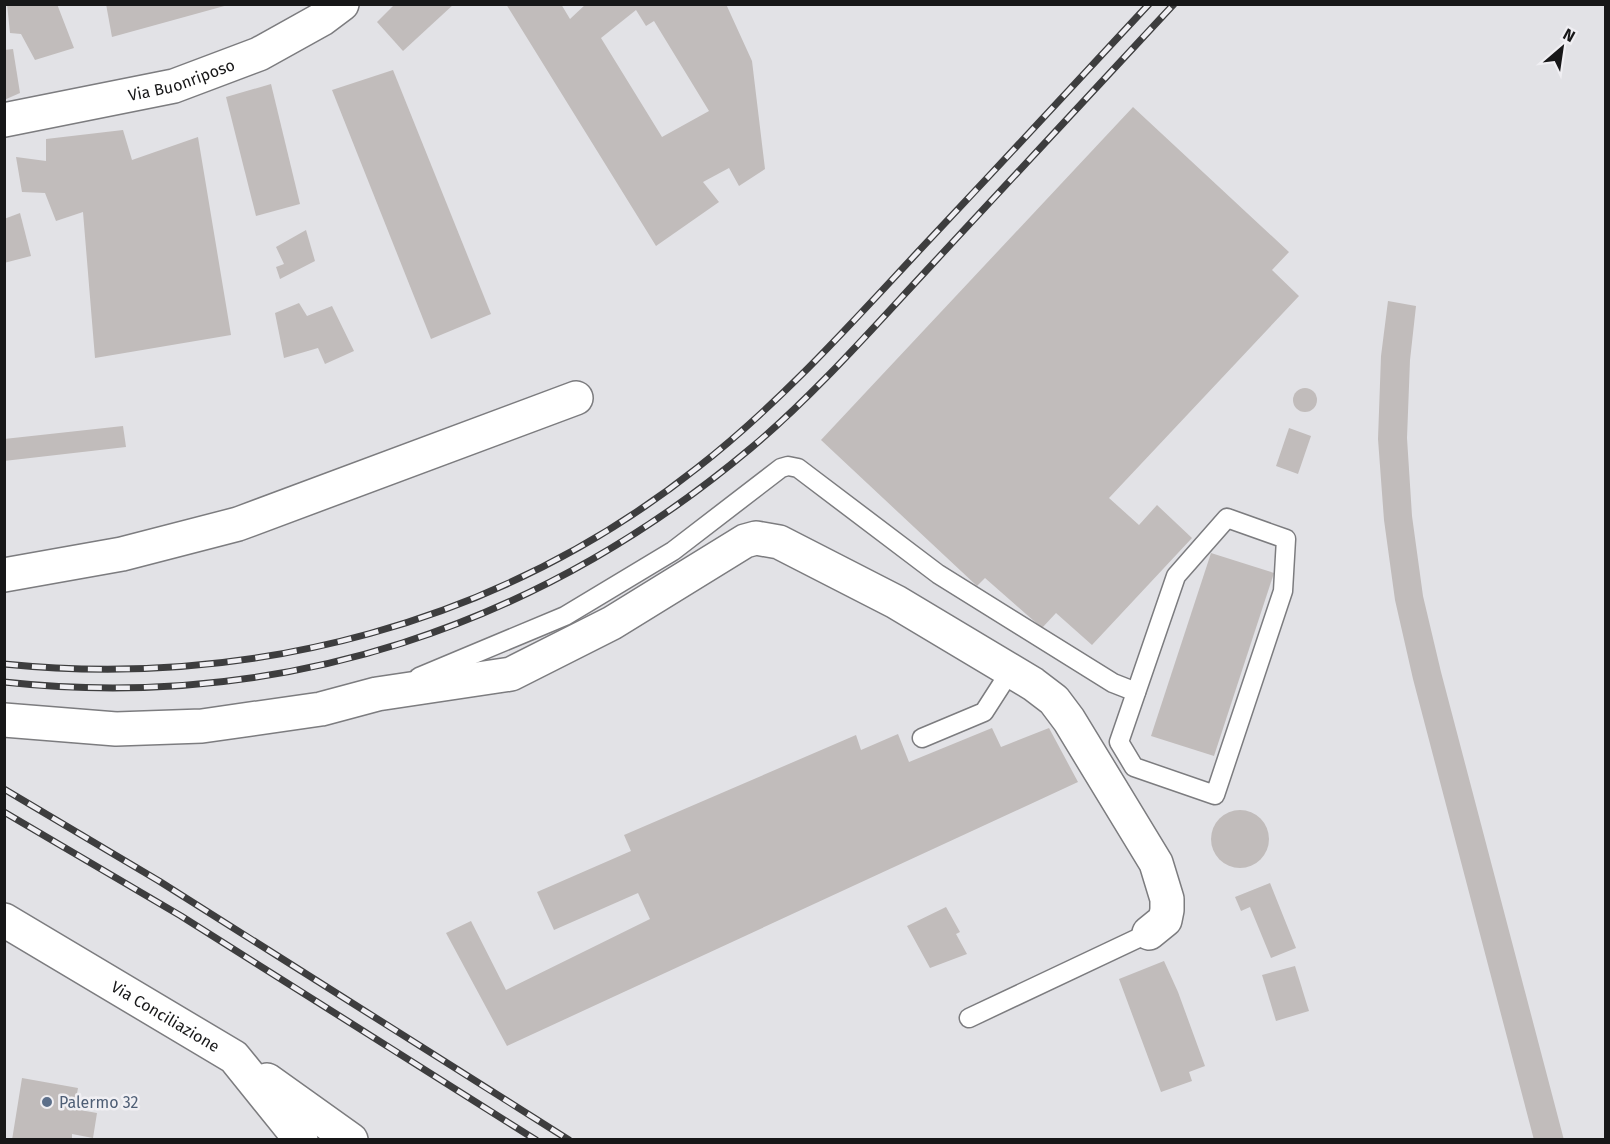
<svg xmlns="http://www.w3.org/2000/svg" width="1610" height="1144" viewBox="0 0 1610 1144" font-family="'Fira Sans',sans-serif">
  <rect width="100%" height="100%" fill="#e2e2e6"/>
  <!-- building -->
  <g fill="#c1bcbb" fill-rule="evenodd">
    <polygon points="7,4 57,4 74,48 35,60 21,34 10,33"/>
    <polygon points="106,4 228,4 228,5 112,37"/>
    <polygon points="395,4 454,4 403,51 377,22"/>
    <path d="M506,4h55l9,15 16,-15h140l26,57 13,108 -26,17 -10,-18 -26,14 16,20 -63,44zM636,10l10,16 8,-5 55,90 -47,26 -61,-99z"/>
    <polygon points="13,49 20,93 4,100 4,50"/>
    <polygon points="393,70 491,314 431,339 332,90"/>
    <polygon points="271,84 300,204 256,216 226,97"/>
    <polygon points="1133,107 1289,252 1272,270 1299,296 1109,498 1139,525 1157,505 1192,538 1092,645 1056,613 1042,628 985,578 977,586 821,440"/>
    <polygon points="123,130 132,160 198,137 231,335 95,358 83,212 56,221 45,193 22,192 16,157 46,161 46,139"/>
    <polygon points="20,213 31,256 4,263 4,219"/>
    <polygon points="306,230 315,261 280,279 276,267 284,264 276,247"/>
    <polygon points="1388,301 1416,306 1410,360 1407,438 1412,516 1423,596 1441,672 1564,1140 1534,1140 1413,679 1395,600 1384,520 1378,439 1381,356"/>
    <polygon points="299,303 307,316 332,306 354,351 325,364 318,348 284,358 275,313"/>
    <circle cx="1305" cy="400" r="12"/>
    <polygon points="123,426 126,447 4,461 4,439"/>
    <polygon points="1289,428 1311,436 1298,474 1276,466"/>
    <polygon points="1211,553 1274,573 1214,756 1151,736"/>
    <polygon points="992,728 1001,747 1049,728 1078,782 507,1046 446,933 471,921 506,990 650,919 638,893 554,930 537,892 631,851 624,835 856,735 861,750 898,734 909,762"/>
    <circle cx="1240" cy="839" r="29"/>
    <polygon points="1270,883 1296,948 1271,958 1250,907 1241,911 1235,897"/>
    <polygon points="946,907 960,932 956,934 967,954 930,968 907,926"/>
    <polygon points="1164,961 1178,992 1205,1066 1189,1072 1192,1081 1161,1092 1119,979"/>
    <polygon points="1295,966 1309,1011 1276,1021 1262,975"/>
    <polygon points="22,1078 78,1088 74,1109 97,1113 93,1138 72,1134 72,1140 12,1140"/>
  </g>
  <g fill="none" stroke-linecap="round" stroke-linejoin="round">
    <!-- lane casing -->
    <g stroke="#7c7c7f" stroke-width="21">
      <g id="lane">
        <polygon points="1227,518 1286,539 1283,591 1215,795 1134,767 1119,742 1176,576"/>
        <polyline points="419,677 565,616 673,551 781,468 788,466 798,468 938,574 1113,683 1136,692"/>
        <polyline points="922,738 984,712 1011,670"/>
        <polyline points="969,1018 1149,933"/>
      </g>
    </g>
    <!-- street casing -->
    <g stroke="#7c7c7f" stroke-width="36">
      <g id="street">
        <polyline points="4,575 122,554 238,524 576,398"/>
        <polyline points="4,720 116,729 202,726 321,709 377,694 511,674 612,623 745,541 756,538 779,542 896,602 1033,684 1054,700 1069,720 1156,863 1167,899 1167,910 1165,920 1149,933"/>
        <path id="s1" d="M4,920l230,137 67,83"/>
        <polyline points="267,1080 351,1140"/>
      </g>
    </g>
    <!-- secondary casing -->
    <g stroke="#7c7c7f" stroke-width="36">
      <g id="secondary">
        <path id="s2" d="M4,120l170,-34 85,-32 63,-35 20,-15"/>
      </g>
    </g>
    <!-- lane -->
    <use href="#lane" stroke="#fff" stroke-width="18"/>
    <!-- street -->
    <use href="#street" stroke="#fff" stroke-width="33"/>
    <!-- secondary -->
    <use href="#secondary" stroke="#fff" stroke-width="33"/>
    <!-- rail casing -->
    <g stroke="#3d3d3e" stroke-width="7">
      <g id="rail">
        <path d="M4,664c248,25 497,-41 693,-196 81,-63 149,-139 219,-214 78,-83 155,-166 233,-250"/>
        <path d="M4,682c278,30 535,-56 747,-234 62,-52 120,-118 175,-177 83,-89 165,-178 248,-267"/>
        <polyline points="4,789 159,881 569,1140"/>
        <polyline points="4,812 181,916 536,1140"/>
      </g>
    </g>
    <!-- rail -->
    <use href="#rail" stroke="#f0eff3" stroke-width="4.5" stroke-dasharray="14" stroke-linecap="butt"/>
  </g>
  <!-- markers -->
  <circle fill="#5c6f8a" stroke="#f0eff3" stroke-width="2" cx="47" cy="1102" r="6"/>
  <g text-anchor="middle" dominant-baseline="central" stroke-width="5" stroke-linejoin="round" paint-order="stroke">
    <!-- street labels -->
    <g font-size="16" fill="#171718" stroke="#f0eff3">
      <text stroke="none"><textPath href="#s2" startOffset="182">Via Buonriposo</textPath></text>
      <text stroke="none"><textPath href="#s1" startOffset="188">Via Conciliazione</textPath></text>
    </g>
    <!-- service labels -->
    <g font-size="16" fill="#4e5e75" stroke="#f0eff3" text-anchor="start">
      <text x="59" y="1102">Palermo 32</text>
    </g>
  </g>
  <!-- border -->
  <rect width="1610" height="1144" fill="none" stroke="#171718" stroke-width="12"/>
  <!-- north arrow -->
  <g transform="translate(1562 48) rotate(29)" stroke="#f0eff3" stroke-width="4.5" paint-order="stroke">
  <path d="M0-4.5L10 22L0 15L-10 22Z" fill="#171718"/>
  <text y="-9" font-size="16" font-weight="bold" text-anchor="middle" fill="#171718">N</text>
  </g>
</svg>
